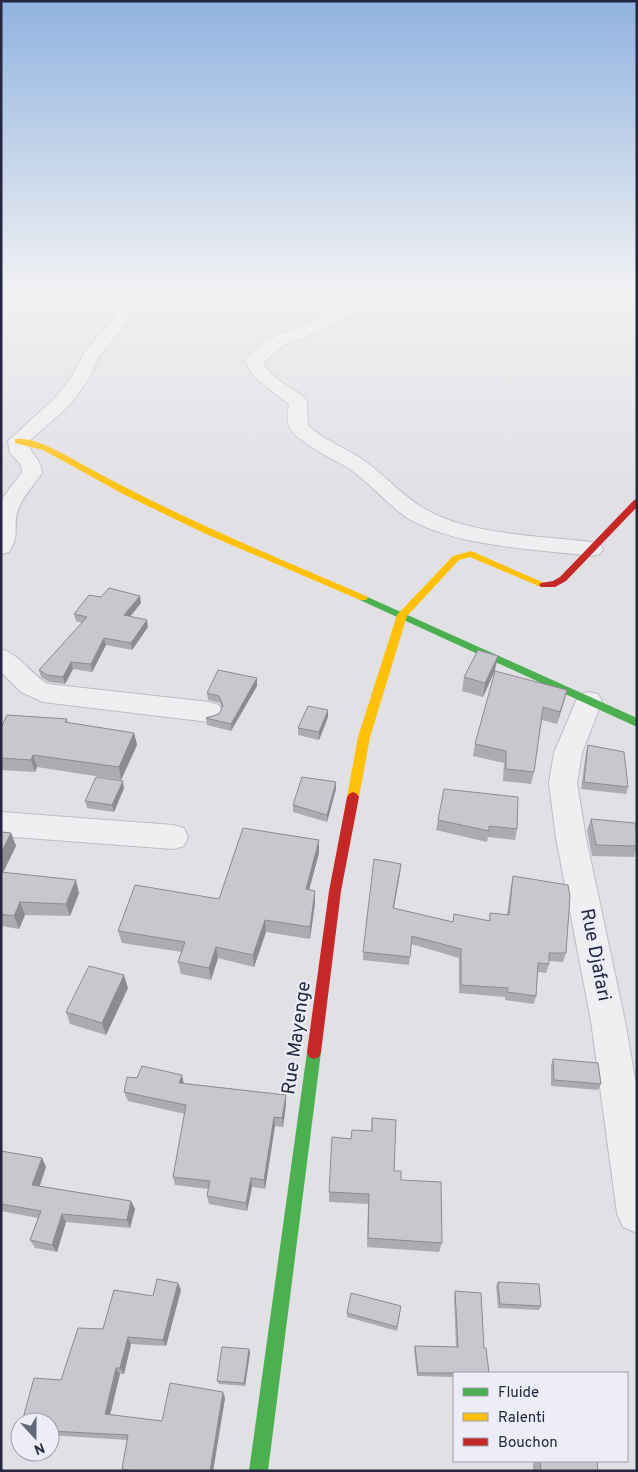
<svg xmlns="http://www.w3.org/2000/svg" width="638" height="1472" viewBox="0 0 638 1472" font-family="Overpass,sans-serif">
  <rect width="100%" height="100%" fill="#e0e0e5"/>
  <g fill="none" stroke-linecap="round" stroke-linejoin="round">
    <!-- street casing -->
    <g stroke="#bdbdc3" stroke-width="2">
      <g id="street">
        <path d="M124,291h16l2,13 -44,54 -9,21 -20,27 -41,36c3,14 13,16 14,31 -8,12 -19,23 -24,37 -6,17 3,24 -9,42l-8,2v-54l21,-28 -1,-7 -11,-12 -2,-12 47,-43 16,-20 13,-25 42,-50z"/>
        <path d="M368,291h21l-54,33 -50,21 -22,17c7,17 28,24 42,36l2,4 1,23c15,15 36,22 54,34 22,15 40,37 63,50 44,26 116,27 167,33l8,2 3,5 -3,5 -8,2c-56,-7 -134,-9 -183,-37 -22,-14 -39,-37 -61,-51 -14,-9 -54,-27 -59,-42 -3,-6 -1,-16 0,-22l-34,-26 -10,-17c18,-25 49,-31 76,-43 16,-8 31,-18 47,-27z"/>
        <path d="M1,649c20,6 30,26 47,35l161,18 10,3 3,7 -3,7 -10,3 -166,-20 -22,-10 -20,-20z"/>
        <polygon points="589,692 598,694 602,701 582,753 577,783 586,838 625,1021 637,1090 637,1233 623,1227 617,1213 591,1021 556,838 549,783 554,753 576,701 580,694"/>
        <polygon points="1,812 173,825 184,828 188,837 184,846 173,849 1,836"/>
      </g>
    </g>
    <!-- street -->
    <use href="#street" fill="#efeff2" fill-rule="evenodd"/>
    <!-- fast -->
    <g fill="#4caf50" fill-rule="evenodd">
      <polygon points="363,595 637,718 637,727 360,600 358,598 360,596"/>
      <polygon points="314,1045 319,1047 321,1052 268,1471 249,1471 307,1052 309,1047"/>
    </g>
    <!-- slow -->
    <g fill="#ffc107" fill-rule="evenodd">
      <path d="M15,439c22,-3 55,19 74,29 89,49 184,88 277,128l2,2 -2,2h-6l-154,-66 -83,-40 -80,-44 -28,-7z"/>
      <polygon points="471,551 549,585 547,587 541,587 470,557 459,560 407,616 370,737 359,797 357,800 349,800 347,797 358,737 397,615 453,556"/>
    </g>
    <!-- jam -->
    <g fill="#c62828" fill-rule="evenodd">
      <polygon points="637,499 637,507 566,581 555,587 541,587 539,585 541,583 553,581 560,577 634,500"/>
      <polygon points="353,792 357,794 359,797 341,891 321,1052 319,1057 314,1059 309,1057 307,1052 329,891 347,797 349,794"/>
    </g>
  </g>
  <!-- wall -->
  <g fill="#ababb0">
    <polygon points="101,597 141,603 130,616 148,627 132,650 106,645 92,672 73,669 65,684 49,682 41,677 39,670 82,623 76,621 74,614"/>
    <polygon points="495,670 483,697 462,691 464,677"/>
    <polygon points="257,686 231,731 207,725 206,718 219,714 222,708 220,703 208,700 207,693"/>
    <polygon points="567,690 557,724 542,720 534,772 531,784 503,781 504,763 473,756 475,744"/>
    <polygon points="328,717 319,740 298,735 298,728"/>
    <polygon points="67,719 68,723 134,733 137,745 121,780 37,767 35,772 1,770 1,728"/>
    <polygon points="588,745 628,787 626,794 581,789 586,752"/>
    <polygon points="124,788 114,812 87,808 85,801"/>
    <polygon points="336,789 327,822 293,812 293,805"/>
    <polygon points="591,819 637,838 637,848 634,857 592,856 587,830"/>
    <polygon points="438,820 517,829 515,840 488,837 487,842 436,830"/>
    <polygon points="1,832 11,833 16,846 3,873 79,893 70,916 25,915 19,929 1,926"/>
    <polygon points="319,853 309,890 315,903 310,939 266,932 254,967 218,958 211,980 181,974 178,962 182,952 122,943 118,931 219,899"/>
    <polygon points="400,873 394,908 453,922 489,920 490,913 507,915 511,885 513,876 566,953 563,962 549,961 549,964 546,973 538,972 536,996 534,1004 505,1000 505,997 459,993 459,958 411,944 409,965 363,960 363,952"/>
    <polygon points="128,988 106,1035 70,1024 66,1012"/>
    <polygon points="553,1059 601,1084 598,1090 551,1086 551,1065"/>
    <polygon points="184,1083 286,1095 286,1104 283,1127 275,1126 265,1189 252,1187 247,1211 209,1204 207,1196 208,1189 175,1185 173,1177 185,1114 128,1101 124,1092"/>
    <polygon points="372,1118 394,1171 442,1243 439,1252 367,1247 368,1204 329,1202 329,1192 351,1139 371,1131"/>
    <polygon points="1,1151 42,1158 46,1167 40,1186 131,1201 135,1209 130,1228 66,1222 57,1252 35,1248 30,1240 38,1218 1,1211"/>
    <polygon points="498,1282 541,1306 539,1310 498,1308 496,1286"/>
    <polygon points="181,1290 166,1346 131,1344 124,1374 120,1374 110,1415 162,1421 225,1398 213,1471 124,1471 122,1469 127,1440 50,1435 50,1422 61,1380 103,1329 153,1296"/>
    <polygon points="455,1291 481,1293 454,1373 454,1377 417,1376 414,1349 415,1346 456,1347 454,1296"/>
    <polygon points="401,1306 397,1331 347,1317 347,1313"/>
    <polygon points="249,1349 250,1353 245,1386 219,1384 217,1381"/>
    <polygon points="533,1461 597,1461 598,1471 533,1471"/>
  </g>
  <!-- shaded-wall -->
  <g fill="#8b8b90">
    <polygon points="140,596 141,603 126,622 124,615"/>
    <polygon points="147,620 148,627 132,650 131,643"/>
    <polygon points="104,638 106,645 92,672 91,664"/>
    <polygon points="498,656 495,670 483,697 485,683"/>
    <polygon points="71,662 73,669 65,684 63,677"/>
    <polygon points="257,678 257,686 231,731 231,724"/>
    <polygon points="567,690 564,702 557,724 560,712"/>
    <polygon points="328,710 328,717 319,740 319,732"/>
    <polygon points="134,733 137,745 121,780 119,767"/>
    <polygon points="33,755 37,767 35,772 31,760"/>
    <polygon points="123,781 124,788 114,812 112,805"/>
    <polygon points="336,782 336,789 327,822 327,815"/>
    <polygon points="11,833 16,846 1,876 1,853"/>
    <polygon points="319,840 319,853 306,901 306,889"/>
    <polygon points="401,864 400,873 392,917 393,908"/>
    <polygon points="76,880 79,893 70,916 66,904"/>
    <polygon points="315,891 315,903 310,939 310,927"/>
    <polygon points="20,902 25,915 19,929 14,916"/>
    <polygon points="265,920 266,932 254,967 253,955"/>
    <polygon points="216,947 218,958 211,980 209,968"/>
    <polygon points="124,975 128,988 106,1035 102,1023"/>
    <polygon points="182,1075 184,1084 179,1083"/>
    <polygon points="286,1095 286,1104 283,1127 282,1118"/>
    <polygon points="274,1117 275,1126 265,1189 264,1180"/>
    <polygon points="42,1158 46,1167 37,1193 32,1185"/>
    <polygon points="251,1178 252,1187 247,1211 246,1203"/>
    <polygon points="131,1201 135,1209 130,1228 127,1220"/>
    <polygon points="62,1214 66,1222 57,1252 52,1245"/>
    <polygon points="178,1283 181,1290 166,1346 163,1340"/>
    <polygon points="128,1337 131,1344 124,1374 120,1368"/>
    <polygon points="249,1349 250,1353 245,1386 244,1383"/>
    <polygon points="116,1368 120,1374 109,1419 105,1414"/>
    <polygon points="223,1392 225,1398 213,1471 210,1471"/>
  </g>
  <!-- building -->
  <g fill="#c7c7cd" stroke="#8b8b90">
    <polygon points="109,588 140,596 124,615 147,620 131,643 104,638 91,664 71,662 63,677 47,675 39,670 87,617 74,614 89,595 101,597"/>
    <polygon points="478,650 498,656 485,683 464,677"/>
    <polygon points="218,670 257,678 231,724 206,718 219,714 223,706 219,696 207,693"/>
    <polygon points="495,671 567,690 560,712 543,707 534,772 506,769 506,751 475,744"/>
    <polygon points="308,706 328,710 319,732 298,728"/>
    <polygon points="7,715 67,719 65,722 134,733 119,767 33,755 31,760 1,758 1,728"/>
    <polygon points="588,745 624,752 628,787 584,782"/>
    <polygon points="96,777 123,781 112,805 85,801"/>
    <polygon points="302,777 336,782 327,815 293,805"/>
    <polygon points="444,789 518,797 517,829 489,826 489,831 438,820"/>
    <polygon points="591,819 635,823 637,838 637,846 596,845"/>
    <polygon points="243,828 319,840 306,889 315,891 310,927 265,920 253,955 216,947 209,968 178,962 185,942 118,931 135,885 219,899"/>
    <polygon points="1,832 11,833 1,853"/>
    <polygon points="374,859 401,864 393,908 453,922 454,914 490,921 490,913 509,915 513,876 568,885 570,896 566,953 549,953 549,964 538,963 536,996 507,992 508,988 461,985 461,949 412,936 410,957 363,952"/>
    <polygon points="1,872 76,880 66,904 20,902 14,916 1,914"/>
    <polygon points="89,966 124,975 102,1023 66,1012"/>
    <polygon points="553,1059 598,1063 601,1084 554,1080"/>
    <polygon points="142,1066 182,1075 179,1083 286,1095 282,1118 274,1117 264,1180 251,1178 246,1203 207,1196 210,1181 173,1177 186,1105 124,1092 127,1077 137,1078"/>
    <polygon points="372,1118 396,1120 394,1171 401,1171 401,1180 441,1182 442,1243 368,1238 369,1194 329,1192 332,1137 351,1139 352,1130 372,1131"/>
    <polygon points="1,1151 42,1158 32,1185 131,1201 127,1220 62,1214 52,1245 30,1240 41,1211 1,1204"/>
    <polygon points="157,1279 178,1283 163,1340 128,1337 120,1368 116,1368 105,1414 162,1421 170,1383 223,1392 210,1471 134,1471 122,1469 128,1435 50,1431 50,1422 22,1422 34,1378 61,1380 78,1328 103,1329 114,1290 153,1296"/>
    <polygon points="498,1282 539,1284 541,1306 500,1304"/>
    <polygon points="455,1291 481,1293 484,1348 486,1348 489,1373 418,1373 415,1346 458,1347"/>
    <polygon points="351,1293 401,1306 397,1327 347,1313"/>
    <polygon points="222,1347 249,1349 244,1383 217,1381"/>
    <polygon points="540,1461 597,1461 598,1471 541,1471"/>
  </g>
  <!-- sky -->
  <linearGradient id="sky" x2="0" y2="1"><stop stop-color="#90b3e0"/><stop offset="0.58" stop-color="#f1f1f3"/><stop offset="1" stop-color="#f1f1f3" stop-opacity="0"/></linearGradient>
  <rect width="638" height="498" fill="url(#sky)"/>
  <g text-anchor="middle" dominant-baseline="central" stroke-width="4.5" stroke-linejoin="round" paint-order="stroke">
    <!-- near-street labels -->
    <g font-size="19" fill="#252740" stroke="#ecedf6">
      <text transform="translate(595 955) rotate(79)">Rue Djafari</text>
      <text transform="translate(297 1038) rotate(-82)">Rue Mayenge</text>
    </g>
  </g>
  <!-- border -->
  <rect width="638" height="1472" fill="none" stroke="#252740" stroke-width="5"/>
  <!-- legend -->
  <rect x="453" y="1372" width="175" height="90" fill="#ecedf6" stroke="#9c9ead"/>
  <rect x="463" y="1388" width="25" height="8" fill="#4caf50" stroke="#9c9ead"/>
  <text x="498" y="1397" font-size="15" fill="#252740">Fluide</text>
  <rect x="463" y="1413" width="25" height="8" fill="#ffc107" stroke="#9c9ead"/>
  <text x="498" y="1422" font-size="15" fill="#252740">Ralenti</text>
  <rect x="463" y="1438" width="25" height="8" fill="#c62828" stroke="#9c9ead"/>
  <text x="498" y="1447" font-size="15" fill="#252740">Bouchon</text>
  <!-- north arrow -->
  <g transform="translate(35 1437) rotate(159)"><circle r="24" fill="#ecedf6" stroke="#9c9ead"/>
  <path d="M0-4L9 19L0 12L-9 19Z" fill="#66687a"/>
  <text y="-8" font-size="14" font-weight="bold" text-anchor="middle" fill="#252740">N</text>
  </g>
</svg>
